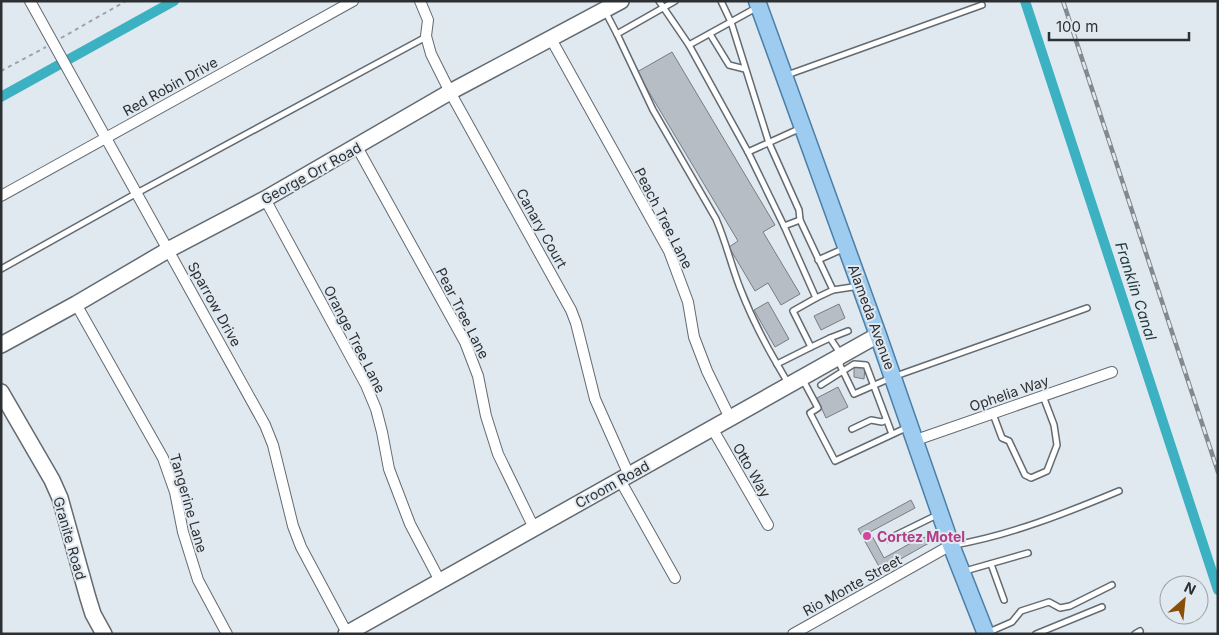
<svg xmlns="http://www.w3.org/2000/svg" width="1219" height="635" viewBox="0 0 1219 635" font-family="Inter,sans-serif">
  <rect width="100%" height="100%" fill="#e1e9f0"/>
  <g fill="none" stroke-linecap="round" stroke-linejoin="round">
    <!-- canal -->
    <g stroke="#3cb1c1" stroke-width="10">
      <polyline points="1025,1 1218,590"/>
      <polyline points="1,97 174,1"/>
    </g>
  </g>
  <!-- building -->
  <g fill="#b6bdc5" stroke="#767d84">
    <polygon points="672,52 775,225 763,232 800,294 781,305 768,283 755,291 729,247 738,241 637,72"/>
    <polygon points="768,302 789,339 775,347 754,310"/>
    <polygon points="839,304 845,318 821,330 814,316"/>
    <polygon points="854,366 865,367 864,379 854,377"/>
    <polygon points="838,387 848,407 826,418 817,398"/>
    <polygon points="911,500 915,508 870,532 884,558 911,543 909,541 921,534 922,538 926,537 929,543 881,570 858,529"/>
  </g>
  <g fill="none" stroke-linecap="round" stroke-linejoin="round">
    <!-- lane casing -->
    <g stroke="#636a70" stroke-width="8">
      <g id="lane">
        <polyline points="659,1 689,45"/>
        <polyline points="721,1 731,22 769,143 799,210 800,220 833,290"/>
        <polyline points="756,8 689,45 748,152 801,128"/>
        <polyline points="605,11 617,34 675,1"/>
        <path d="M617,34l36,76 63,109c10,23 15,46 24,69 10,26 23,52 37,76"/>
        <polyline points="710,34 729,65 745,69"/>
        <polyline points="787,75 982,5"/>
        <polyline points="748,152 784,226 816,298 793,311 811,347 777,364 788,383"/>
        <polyline points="784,226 800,220"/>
        <polyline points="818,260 845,248"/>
        <polyline points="1,269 137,193 426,37"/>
        <polyline points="816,298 833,290 859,286"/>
        <polyline points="830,338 848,331"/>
        <polyline points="811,347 830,338 842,356 840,365 854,394 893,377 1087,308"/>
        <polyline points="803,380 818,408 810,413 835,461 908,427"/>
        <polyline points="821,385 854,364 866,365 892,434"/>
        <polyline points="993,414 1002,438 1009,441 1025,475 1031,478 1047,471 1057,445 1054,425 1043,396"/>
        <polyline points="852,429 871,420 882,422 886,420"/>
        <polyline points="888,539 939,514"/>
        <path d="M954,545c57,-10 112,-32 165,-54"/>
        <polyline points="991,564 1004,600"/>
        <polyline points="965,571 1028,553"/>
        <polyline points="989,632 1012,622 1021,611 1049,602 1060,608 1070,606 1112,585"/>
        <polyline points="1036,634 1102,607"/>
        <polyline points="1135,634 1140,631"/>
      </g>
    </g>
    <!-- street casing -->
    <g stroke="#636a70" stroke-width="12">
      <g id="street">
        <polyline points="30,1 265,425 273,445 293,526 301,547 347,633"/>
        <polyline points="420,1 428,20 426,36 431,54 450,92 571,310 576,323 595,399 629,475"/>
        <polyline points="551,39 669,251 688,302 694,337 707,371 730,418"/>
        <polyline points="357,147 465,342 478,376 486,416 498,454 534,528"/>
        <polyline points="1,196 353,1"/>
        <polyline points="265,199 366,385 376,409 382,432 389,469 410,524 440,581"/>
        <polyline points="76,304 163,458 175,492 183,532 198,580 227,634"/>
        <polyline points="712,428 768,525"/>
        <polyline points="916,440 1112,372"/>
        <polyline points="620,480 675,578"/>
        <polyline points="793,634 951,545"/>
      </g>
    </g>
    <!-- secondary casing -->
    <g stroke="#636a70" stroke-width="18">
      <g id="secondary">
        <polyline points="1,345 76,304 168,250 265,199 450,92 621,1"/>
        <polyline points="1,392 52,480 60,498 88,598 93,614 104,634"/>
        <polyline points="346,634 878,335"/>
      </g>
    </g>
    <!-- primary casing -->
    <g stroke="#4c7fa7" stroke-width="19">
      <polyline id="primary" points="757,1 878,335 951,545 986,634"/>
    </g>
    <!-- path -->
    <g stroke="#9da3a9" stroke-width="2" stroke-dasharray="4 4" stroke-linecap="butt">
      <polyline points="61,38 126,1"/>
      <polyline points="1,71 46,47"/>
    </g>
    <!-- lane -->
    <use href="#lane" stroke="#fff" stroke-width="5"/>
    <!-- street -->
    <use href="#street" stroke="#fff" stroke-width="10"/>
    <!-- secondary -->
    <use href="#secondary" stroke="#fff" stroke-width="15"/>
    <!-- primary -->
    <use href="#primary" stroke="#9dccf0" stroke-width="16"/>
    <!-- rail casing -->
    <g stroke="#83898e" stroke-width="4.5">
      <polyline id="rail" points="1063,1 1218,472"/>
    </g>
    <!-- rail -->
    <use href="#rail" stroke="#e1e9f0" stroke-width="2.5" stroke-dasharray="8" stroke-linecap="butt"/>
  </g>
  <!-- markers -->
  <circle fill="#d1479c" stroke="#e1e9f0" stroke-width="2" cx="867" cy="536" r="5"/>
  <g text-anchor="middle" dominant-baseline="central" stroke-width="4" stroke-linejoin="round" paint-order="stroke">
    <!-- street labels -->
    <g font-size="14" fill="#2d3033" stroke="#e1e9f0">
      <text transform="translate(170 86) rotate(-29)">Red Robin Drive</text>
      <text transform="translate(311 173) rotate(-29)">George Orr Road</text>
      <text transform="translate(664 218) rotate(63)">Peach Tree Lane</text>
      <text transform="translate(542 228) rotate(61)">Canary Court</text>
      <text transform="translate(215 304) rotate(61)">Sparrow Drive</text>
      <text transform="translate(463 313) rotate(63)">Pear Tree Lane</text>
      <text transform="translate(872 317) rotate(70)">Alameda Avenue</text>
      <text transform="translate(355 339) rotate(63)">Orange Tree Lane</text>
      <text transform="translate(1009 393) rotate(-19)">Ophelia Way</text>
      <text transform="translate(752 470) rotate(60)">Otto Way</text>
      <text transform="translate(612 484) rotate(-29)">Croom Road</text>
      <text transform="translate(189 503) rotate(74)">Tangerine Lane</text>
      <text transform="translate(70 538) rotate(74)">Granite Road</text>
      <text transform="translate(852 585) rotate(-29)">Rio Monte Street</text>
    </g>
    <!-- hotel labels -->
    <g font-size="14" font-weight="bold" fill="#b23c85" stroke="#e1e9f0" text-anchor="start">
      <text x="877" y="536">Cortez Motel</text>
    </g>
    <!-- water labels -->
    <g font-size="15" font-style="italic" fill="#1e383b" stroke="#e1e9f0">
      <text transform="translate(1136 291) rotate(72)">Franklin Canal</text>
    </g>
  </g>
  <!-- border -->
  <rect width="1219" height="635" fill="none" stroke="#2d3033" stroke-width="5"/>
  <!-- north arrow -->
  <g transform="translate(1184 600) rotate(27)"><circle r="24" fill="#e1e9f0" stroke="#999fa4"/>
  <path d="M0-4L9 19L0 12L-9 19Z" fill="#894e07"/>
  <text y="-8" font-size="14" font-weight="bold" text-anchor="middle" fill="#2d3033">N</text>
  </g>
  <!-- scale -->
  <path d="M1049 32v8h140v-8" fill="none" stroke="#2d3033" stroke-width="2.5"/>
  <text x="1056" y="32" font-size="15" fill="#2d3033" stroke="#e1e9f0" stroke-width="4" paint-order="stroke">100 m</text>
</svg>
